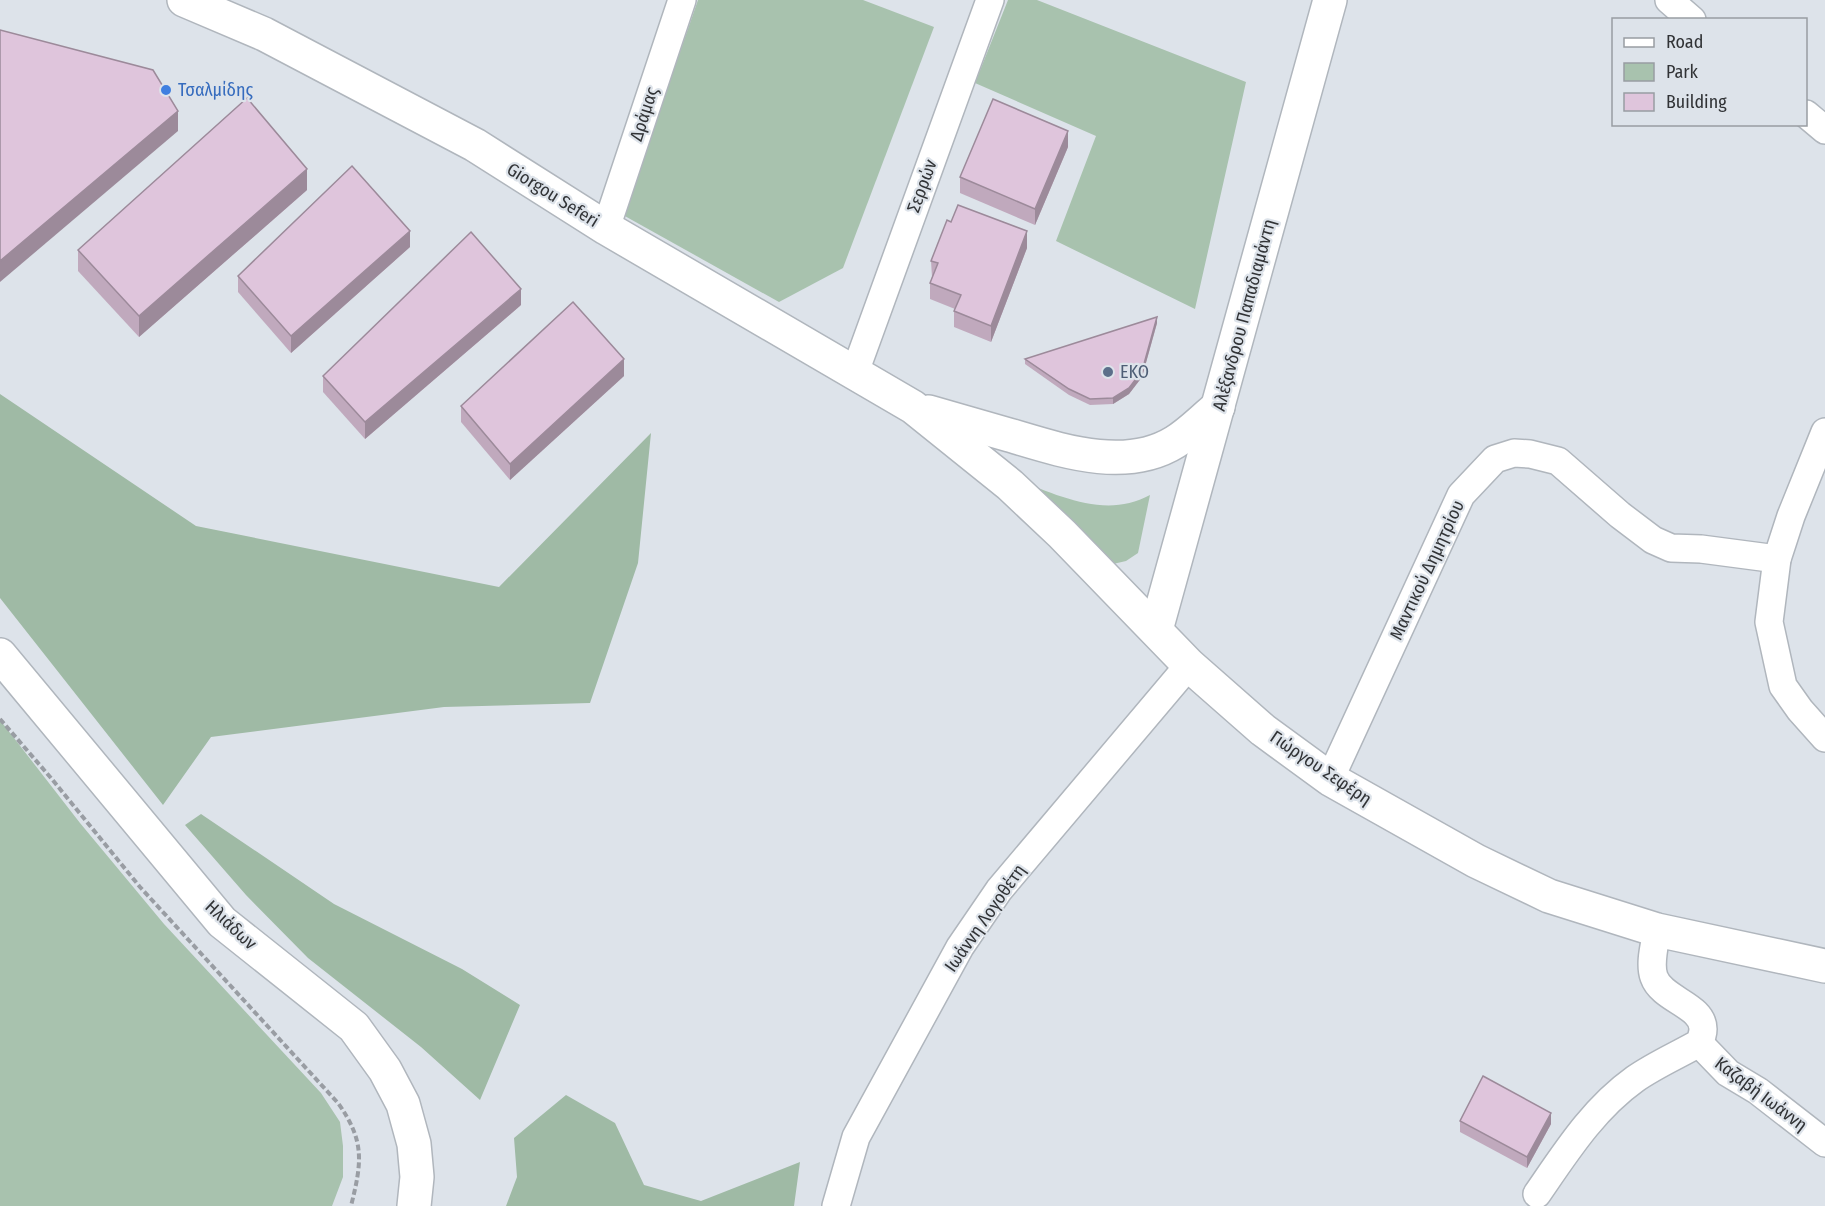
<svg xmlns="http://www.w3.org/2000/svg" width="1825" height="1206" viewBox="0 0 1825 1206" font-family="'Fira Sans Condensed',sans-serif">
  <rect width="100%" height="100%" fill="#dde3ea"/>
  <!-- green -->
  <g fill="#a8c2ae">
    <polygon points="698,0 863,0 934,27 843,268 779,302 623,215"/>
    <polygon points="1008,0 1037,0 1246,82 1195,309 1056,241 1096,136 975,83"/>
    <path d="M1017,480c43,16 89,39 133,15l-12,58 -12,8 -13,3z"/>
    <polygon points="0,720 80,823 164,924 321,1093 340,1122 343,1146 343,1177 332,1206 0,1206"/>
  </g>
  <!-- forest -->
  <g fill="#9fbaa5">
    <polygon points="0,394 196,526 499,587 651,433 638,563 590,703 444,707 211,737 163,805 0,598"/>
    <polygon points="201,814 334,904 462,969 520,1005 480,1100 421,1047 308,958 246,895 185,825"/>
    <polygon points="566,1095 615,1123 644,1185 701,1201 800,1162 794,1206 506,1206 517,1177 514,1138"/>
  </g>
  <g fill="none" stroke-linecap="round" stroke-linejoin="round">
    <!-- street casing -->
    <g stroke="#b0b6bd" stroke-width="30">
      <g id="street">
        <polyline points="1669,0 1692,20"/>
        <polyline points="1806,114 1825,130"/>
        <polyline points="606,228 682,0"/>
        <polyline points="855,372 990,0"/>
        <polyline points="1825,432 1791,516 1777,559 1769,622 1783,686 1800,710 1825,738"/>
        <polyline points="1330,779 1461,495 1495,459 1514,453 1530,454 1558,461 1620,515 1653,540 1671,548 1701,549 1777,559"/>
        <polyline points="1699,1043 1728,1073 1758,1091 1825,1143"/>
        <path d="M1537,1194c29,-42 56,-85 98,-115 20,-14 43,-24 64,-36 2,-4 4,-9 4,-14 0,-24 -41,-29 -49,-52 -5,-14 1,-33 3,-47"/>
        <polyline points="836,1206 856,1137 960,947 999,890 1189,665"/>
      </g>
    </g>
    <!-- secondary casing -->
    <g stroke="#b0b6bd" stroke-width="36">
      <g id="secondary">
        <polyline points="184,0 264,34 475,145 606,228 913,407 1010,485 1062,534 1189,665 1263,730 1330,779 1476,861 1549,896 1657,930 1825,966"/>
        <path d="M929,412c27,8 53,15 80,23 51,15 116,38 166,7 15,-9 29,-24 43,-35"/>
        <polyline points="1156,630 1330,0"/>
        <polyline points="0,655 222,922 354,1027 385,1070 403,1104 414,1144 417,1177 414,1206"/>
      </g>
    </g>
    <!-- path -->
    <path stroke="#999da3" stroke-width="4" stroke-dasharray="6 3" stroke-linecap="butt" d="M0,719l51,59 89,109 198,216c27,38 24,59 13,103"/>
    <!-- street -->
    <use href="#street" stroke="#fff" stroke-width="27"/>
    <!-- secondary -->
    <use href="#secondary" stroke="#fff" stroke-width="33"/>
  </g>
  <!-- wall -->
  <g fill="#c0a9bd">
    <polygon points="1068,147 1035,225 960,193 960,177"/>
    <polygon points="307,190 139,337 78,271 78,250"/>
    <polygon points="410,247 291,353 238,292 238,276"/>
    <polygon points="1027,248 991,342 954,327 954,311 955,309 930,299 930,283 932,277 931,261"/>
    <polygon points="521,305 365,439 323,392 323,376"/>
    <polygon points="1157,323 1142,377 1129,394 1113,404 1090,405 1069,395 1025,364 1025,359"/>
    <polygon points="624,376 510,480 461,422 461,406"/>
    <polygon points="1460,1121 1551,1124 1527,1168 1460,1132"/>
  </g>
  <!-- shaded-wall -->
  <g fill="#9c8a9a">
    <polygon points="178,111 178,131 0,282 0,261"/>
    <polygon points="1068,131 1068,147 1035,225 1035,209"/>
    <polygon points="307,169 307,190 139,337 139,316"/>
    <polygon points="410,231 410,247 291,353 291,336"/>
    <polygon points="1027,231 1027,248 991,342 991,326"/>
    <polygon points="521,289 521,305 365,439 365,422"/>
    <polygon points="1157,317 1157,323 1142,377 1129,394 1113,404 1113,398"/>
    <polygon points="624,359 624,376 510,480 510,464"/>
    <polygon points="1551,1113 1551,1124 1527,1168 1527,1157"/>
  </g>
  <!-- building -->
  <g fill="#dfc5dc" stroke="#9c8a9a" stroke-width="1.5">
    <polygon points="0,30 153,70 178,111 0,261"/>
    <polygon points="247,98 307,169 139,316 78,250"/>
    <polygon points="993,99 1068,131 1035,209 960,177"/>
    <polygon points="352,166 410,231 291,336 238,276"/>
    <polygon points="958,205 1027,231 991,326 954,311 961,295 930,283 938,263 931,261 947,220 951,222"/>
    <polygon points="471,232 521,289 365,422 323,376"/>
    <polygon points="573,302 624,359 510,464 461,406"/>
    <polygon points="1157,317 1142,371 1129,388 1113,398 1090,399 1069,389 1025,359"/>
    <polygon points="1483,1076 1551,1113 1527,1157 1460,1121"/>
  </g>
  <!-- markers -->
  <circle fill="#3f7fe0" stroke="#dde3ea" stroke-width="2" cx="166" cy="90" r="6"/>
  <circle fill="#5c6f8a" stroke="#dde3ea" stroke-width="2" cx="1108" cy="372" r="6"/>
  <g text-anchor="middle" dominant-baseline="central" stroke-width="4.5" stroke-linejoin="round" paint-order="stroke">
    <!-- shop labels -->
    <g font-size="18" fill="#366cbe" stroke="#dde3ea" text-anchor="start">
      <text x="178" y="90">Τσαλμίδης</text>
    </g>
    <!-- street labels -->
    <g font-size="18" fill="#313336" stroke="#dde3ea">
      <text transform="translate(644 114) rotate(-72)">Δράμας</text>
      <text transform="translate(922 186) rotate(-70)">Σερρών</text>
      <text transform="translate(553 195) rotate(32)">Giorgou Seferi</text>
      <text transform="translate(1244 315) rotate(-75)">Αλέξανδρου Παπαδιαμάντη</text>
      <text transform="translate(1427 570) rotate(-65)">Μαντικού Δημητρίου</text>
      <text transform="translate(1321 768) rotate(34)">Γιώργου Σεφέρη</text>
      <text transform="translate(985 918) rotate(-55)">Ιωάννη Λογοθέτη</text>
      <text transform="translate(231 925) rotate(43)">Ηλιάδων</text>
      <text transform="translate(1761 1094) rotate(37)">Καζαβή Ιωάννη</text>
    </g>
    <!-- service labels -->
    <g font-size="18" fill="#4e5e75" stroke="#dde3ea" text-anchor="start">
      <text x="1120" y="372">EKO</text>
    </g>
  </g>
  <!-- legend -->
  <rect x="1612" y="18" width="195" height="108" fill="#dde3ea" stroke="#989da2" stroke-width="1.5"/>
  <rect x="1624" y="38" width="30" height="9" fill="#ffffff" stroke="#989da2" stroke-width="1.5"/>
  <text x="1666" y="48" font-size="18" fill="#313336">Road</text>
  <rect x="1624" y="63" width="30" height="18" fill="#a8c2ae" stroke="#989da2" stroke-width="1.5"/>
  <text x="1666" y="78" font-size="18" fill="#313336">Park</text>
  <rect x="1624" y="93" width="30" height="18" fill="#dfc5dc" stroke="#989da2" stroke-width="1.5"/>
  <text x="1666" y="108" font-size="18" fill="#313336">Building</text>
</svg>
